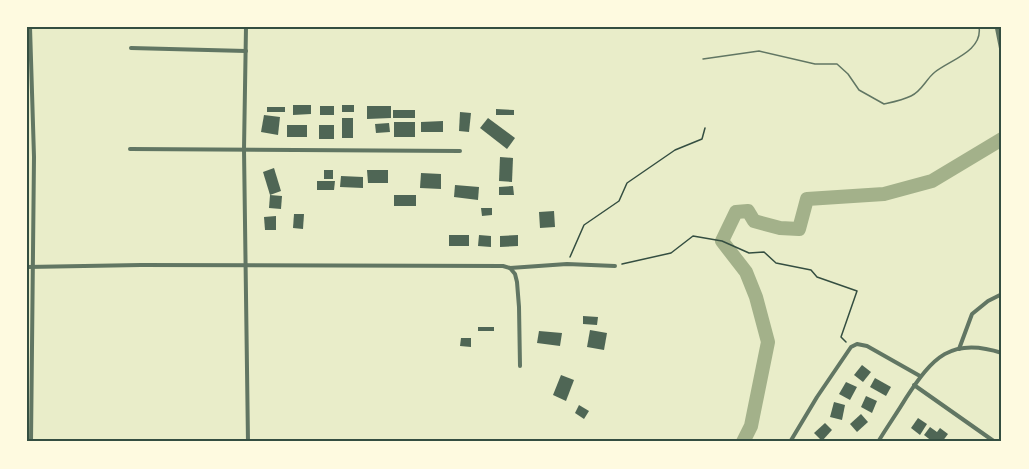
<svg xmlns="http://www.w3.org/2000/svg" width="1029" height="469" viewBox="0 0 1029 469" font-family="Manrope,sans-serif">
  <rect width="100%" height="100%" fill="#e9edc9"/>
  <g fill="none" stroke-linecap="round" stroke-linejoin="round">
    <!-- river -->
    <polyline stroke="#a3b18a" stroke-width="14" points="743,442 751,426 768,342 756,297 746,272 722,241 736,212 748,211 754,221 780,228 799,229 807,199 884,194 932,181 1002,139"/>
  </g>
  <!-- building -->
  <g fill="#4f6655">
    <polygon points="293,105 311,105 311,114 293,115"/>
    <rect x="342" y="105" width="12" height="7"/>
    <rect x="320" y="106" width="14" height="9"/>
    <polygon points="367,106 391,106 391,118 367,119"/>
    <rect x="267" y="107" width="18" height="5"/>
    <polygon points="496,109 514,110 514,115 496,115"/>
    <rect x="393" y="110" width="22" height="8"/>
    <polygon points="460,112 471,113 469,132 459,131"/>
    <polygon points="264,115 280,117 278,135 261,132"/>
    <rect x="342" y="118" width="11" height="20"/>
    <polygon points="488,118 515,138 507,149 480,128"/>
    <polygon points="443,121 443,132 421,132 421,122"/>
    <rect x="394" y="122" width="21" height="15"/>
    <polygon points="389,123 390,132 376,133 375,124"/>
    <rect x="287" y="125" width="20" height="12"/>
    <rect x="319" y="125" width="15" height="14"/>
    <polygon points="500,157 513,158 512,182 499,181"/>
    <polygon points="274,168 281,191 270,195 263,172"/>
    <rect x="324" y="170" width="9" height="9"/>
    <polygon points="367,170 388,170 388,183 368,183"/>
    <polygon points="421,173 441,174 441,189 420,188"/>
    <polygon points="341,176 363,177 363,188 340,187"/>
    <polygon points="317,181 335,181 334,190 317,190"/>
    <polygon points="455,185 479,187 478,200 454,197"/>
    <polygon points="513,186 514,195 499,195 499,187"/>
    <polygon points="270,195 282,196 281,209 269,208"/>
    <rect x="394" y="195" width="22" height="11"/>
    <polygon points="481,208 492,208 492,215 482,216"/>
    <polygon points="554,211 555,227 540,228 539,212"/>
    <polygon points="294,214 304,214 303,229 293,228"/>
    <polygon points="276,216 276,230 265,230 264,217"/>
    <rect x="449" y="235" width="20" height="11"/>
    <polygon points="479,235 491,236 491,247 478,246"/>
    <polygon points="518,235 518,246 500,247 500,236"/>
    <polygon points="583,316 598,317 597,325 583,324"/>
    <rect x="478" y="327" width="16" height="4"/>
    <polygon points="590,330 607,333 604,350 587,347"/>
    <polygon points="539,331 562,333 560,346 537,343"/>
    <polygon points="461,338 471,338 471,347 460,346"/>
    <polygon points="862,365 871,372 863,382 854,375"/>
    <polygon points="561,375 574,380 566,401 553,395"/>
    <polygon points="875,378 891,387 886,396 870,387"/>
    <polygon points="846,382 857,387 850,400 839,394"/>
    <polygon points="866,396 877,401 872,413 861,407"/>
    <polygon points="834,402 845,405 842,420 830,417"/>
    <polygon points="579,405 589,411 584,419 575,413"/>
    <polygon points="861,414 868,422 857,432 850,424"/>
    <polygon points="918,418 927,424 920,435 911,428"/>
    <polygon points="825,423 832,430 822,441 814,433"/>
    <polygon points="930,427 937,432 940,428 948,434 942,442 933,442 924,435"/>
  </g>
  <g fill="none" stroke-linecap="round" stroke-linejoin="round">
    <!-- path -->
    <g stroke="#344e41" stroke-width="1.5">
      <polyline points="570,257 584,225 619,201 627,183 675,150 702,139 705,128"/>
      <polyline points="622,264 671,253 693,236 722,241 749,253 764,252 776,263 811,270 817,277 857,291 841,337 846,342"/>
    </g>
    <!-- service -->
    <path stroke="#617663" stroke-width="1.5" d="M703,59l56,-8 56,13h22l11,10 11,16 25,14c9,-2 19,-4 27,-8 11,-5 15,-17 24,-24 15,-12 48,-21 44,-45"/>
    <!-- minor -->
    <g stroke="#617663" stroke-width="4">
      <polyline points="30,27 34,157 31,442"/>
      <polyline points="246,27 244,149 248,442"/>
      <polyline points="131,48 246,51"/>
      <polyline points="130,149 460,151"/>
      <polyline points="27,267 141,265 503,266 510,268 515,274 517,282 519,307 520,366"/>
      <polyline points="510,268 567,264 615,266"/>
      <polyline points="959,349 972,314 988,301 1002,294"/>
      <polyline points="914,385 995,442"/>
      <polyline points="790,442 817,397 851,347 857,344 867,346 920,376"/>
      <path d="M878,442c9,-15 19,-29 28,-44 26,-40 45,-62 96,-45"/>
    </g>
    <!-- tertiary -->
    <polyline stroke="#617663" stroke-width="4.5" points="997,27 1002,52"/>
  </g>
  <!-- border -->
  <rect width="1029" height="469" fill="none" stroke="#fefae0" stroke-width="57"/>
  <rect x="28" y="28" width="972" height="412" fill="none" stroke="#344e41" stroke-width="2"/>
</svg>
